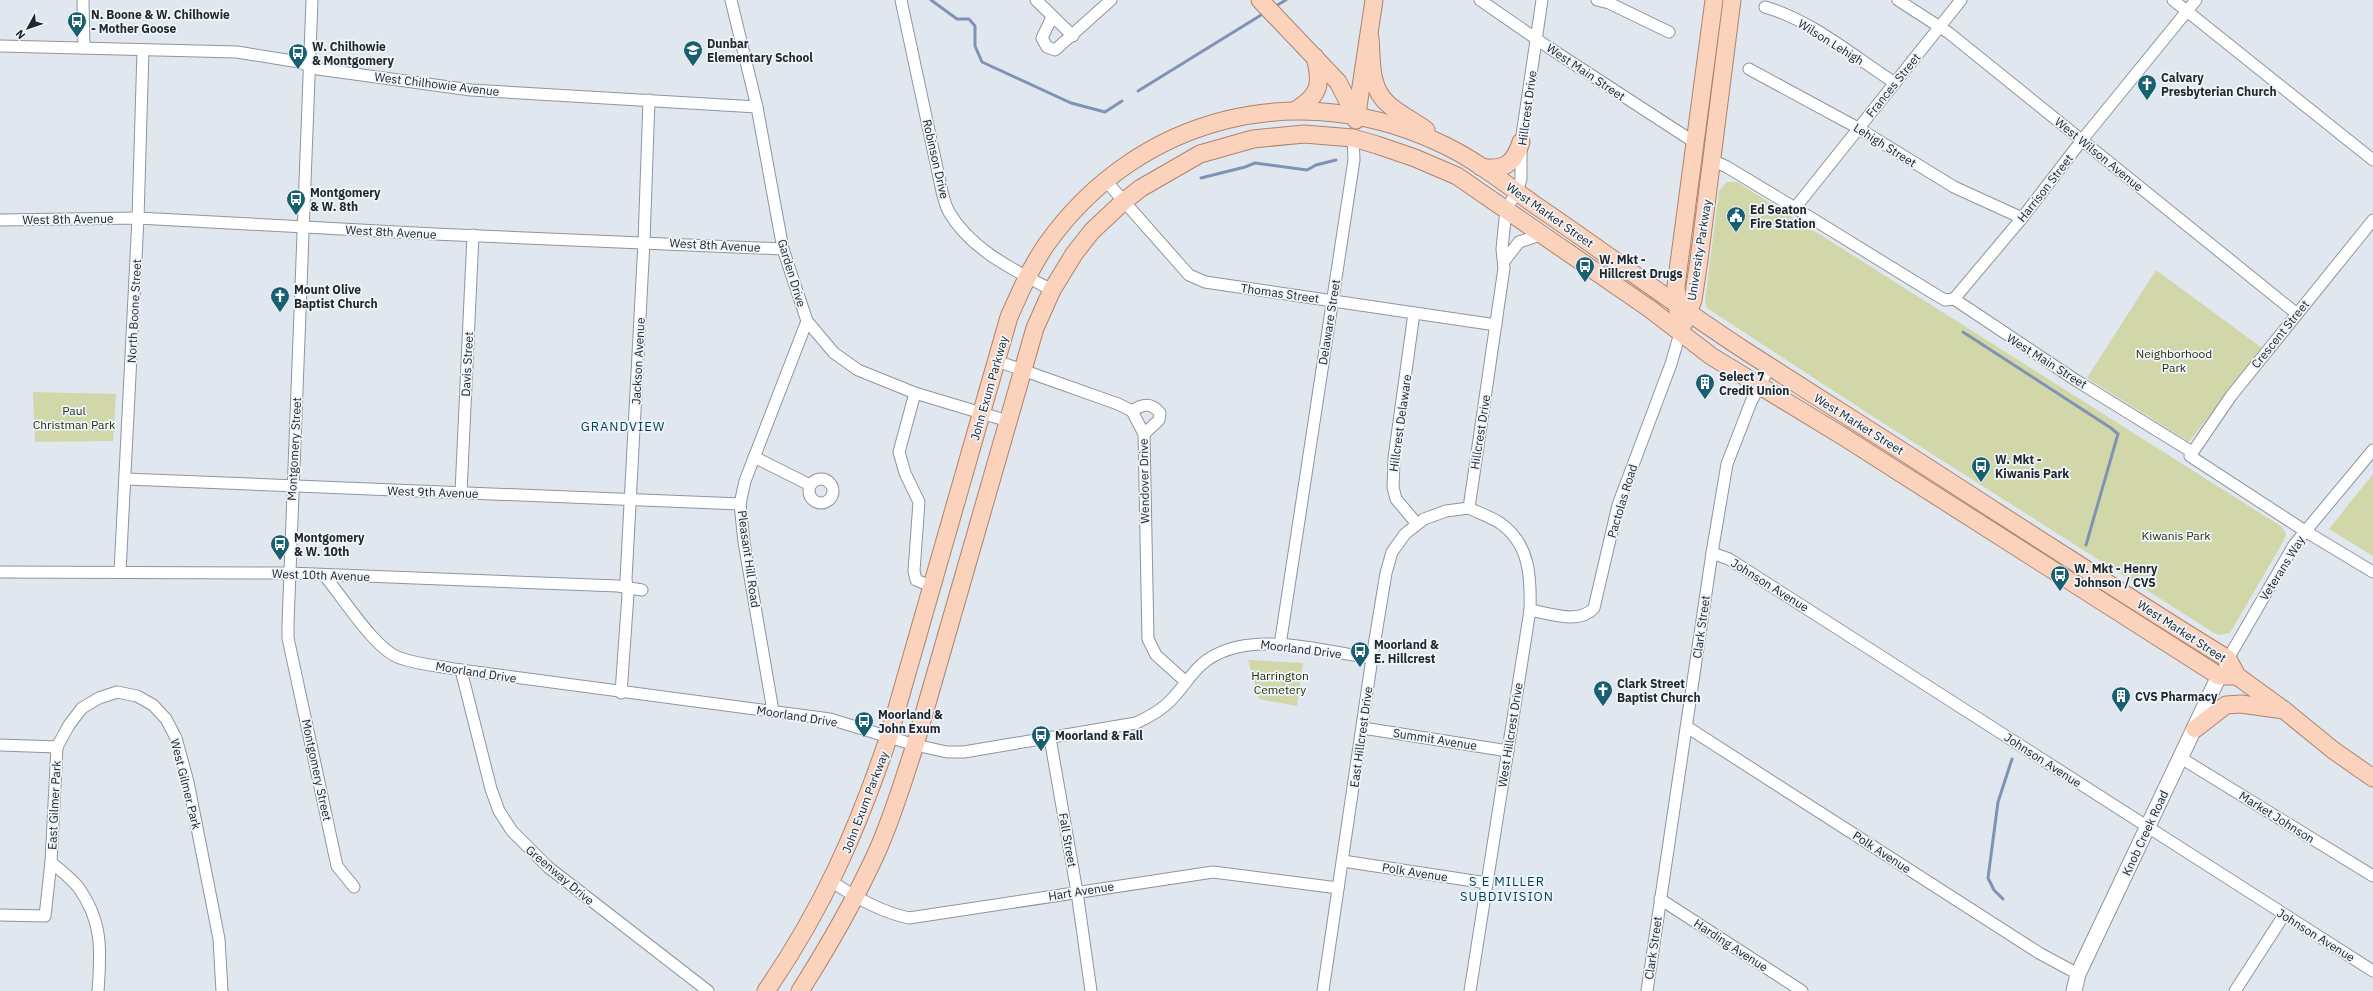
<svg xmlns="http://www.w3.org/2000/svg" width="2373" height="991" viewBox="0 0 2373 991" font-family="'IBM Plex Sans',sans-serif">
  <rect width="100%" height="100%" fill="#e1e7ee"/>
  <!-- green -->
  <g fill="#d1d7a9">
    <polygon points="1727,182 1737,182 2282,527 2286,534 2283,542 2230,633 2218,635 2211,631 1869,414 1707,308 1705,301 1719,191"/>
    <polygon points="2156,270 2262,348 2189,442 2087,378"/>
    <polygon points="33,392 116,394 113,441 35,442"/>
    <polygon points="2373,474 2373,556 2329,529"/>
    <polygon points="1248,660 1303,663 1297,706 1259,699"/>
  </g>
  <g fill="none" stroke-linecap="round" stroke-linejoin="round">
    <!-- stream -->
    <g stroke="#8093b5" stroke-width="3">
      <polyline points="931,0 957,19 969,19 975,26 975,46 982,62 1071,103 1105,112 1122,101"/>
      <polyline points="1274,7 1286,0"/>
      <polyline points="1138,91 1266,12"/>
      <polyline points="1201,178 1245,167 1255,163 1307,170 1316,165 1336,160"/>
      <polyline points="1963,332 2111,428 2118,434 2086,545"/>
      <polyline points="2003,899 1994,890 1988,878 1998,802 2012,759"/>
    </g>
    <!-- minor casing -->
    <g stroke="#8f959c" stroke-width="13">
      <g id="minor">
        <polyline points="83,0 84,48"/>
        <polyline points="312,0 288,624 288,638 337,866 354,887"/>
        <polyline points="731,0 757,107 783,249 807,321 834,353 858,370 915,393 1008,421"/>
        <path d="M901,0l39,182c2,10 4,21 9,30 22,38 65,58 103,78"/>
        <polyline points="1036,0 1073,36"/>
        <polyline points="1480,0 1548,47 1694,142"/>
        <polyline points="1597,0 1609,3 1669,32"/>
        <polyline points="1898,0 1949,33 2297,314"/>
        <polyline points="2173,0 2373,160"/>
        <path d="M1765,7c48,14 88,49 130,76"/>
        <polyline points="1052,17 1042,38 1047,47 1055,50 1111,0"/>
        <polyline points="0,46 237,52 299,62 318,69 471,90 757,107"/>
        <polyline points="1749,69 1858,128 1954,187 2022,218"/>
        <polyline points="1712,160 1727,167 1795,208 1933,293 1945,300 1954,299 2077,381 2192,452"/>
        <polyline points="1106,181 1189,275 1205,282 1496,325"/>
        <polyline points="1795,208 1961,0"/>
        <polyline points="0,220 138,218 434,234 783,249"/>
        <polyline points="2373,220 2231,396 2190,456 2305,531 2373,572"/>
        <polyline points="1505,260 1519,242 1543,234"/>
        <polyline points="1954,299 2022,218 2082,140 2196,0"/>
        <polyline points="1414,313 1394,458 1393,487 1396,499 1417,524"/>
        <polyline points="997,361 1118,404 1132,411 1144,434 1148,639 1156,655 1186,682"/>
        <polyline points="915,393 899,452 905,473 919,502 914,571 916,580 933,587"/>
        <path d="M1132,411c10,-7 19,-9 28,2l-1,7 -15,14"/>
        <polyline points="754,457 810,485"/>
        <circle cx="821" cy="491" r="12"/>
        <polyline points="126,479 740,504"/>
        <polyline points="461,492 473,235"/>
        <path d="M1469,508c10,5 22,9 31,15 30,21 31,54 30,87l-60,381"/>
        <polyline points="1469,508 1504,268 1502,249 1506,209 1517,192 1521,179 1521,142 1542,0"/>
        <polyline points="1712,553 1729,559 2373,971"/>
        <polyline points="0,572 289,573 618,586 642,590"/>
        <polyline points="120,572 138,218 143,50"/>
        <path d="M324,575c18,21 51,75 76,83 19,7 41,8 61,12l369,49 85,26 32,7h17l172,-29c13,-6 26,-13 35,-23 11,-11 19,-25 30,-35 42,-38 120,-14 171,-7"/>
        <path d="M1530,610c19,3 49,15 64,-2l24,-103 53,-141 9,-31"/>
        <polyline points="1280,645 1354,160 1353,138"/>
        <polyline points="2225,664 2294,545 2373,450"/>
        <polyline points="461,670 491,789 499,811 512,831 548,867 708,991"/>
        <polyline points="621,693 628,594 626,579 644,242 649,100"/>
        <polyline points="773,711 744,542 740,504 745,481 807,321"/>
        <polyline points="1687,727 2039,953 2078,974"/>
        <polyline points="1363,728 1508,751"/>
        <polyline points="1050,738 1077,892 1091,991"/>
        <polyline points="0,745 57,747"/>
        <polyline points="2181,758 2373,876"/>
        <polyline points="1343,861 1487,883"/>
        <path d="M832,882c25,16 49,30 77,36l304,-46 125,16"/>
        <polyline points="1660,899 1802,991"/>
        <polyline points="0,915 45,916 51,862"/>
        <path d="M98,991c3,-40 5,-70 -20,-104 -7,-9 -18,-17 -27,-25l6,-115 12,-22 13,-17 17,-10 18,-6 20,4 16,9 13,14 10,19 12,44 31,157 3,52"/>
        <polyline points="1323,991 1372,658 1386,573 1392,552 1405,534 1424,519 1446,511 1469,508"/>
        <polyline points="1647,991 1712,553 1727,464 1751,402 1770,366"/>
        <polyline points="2235,991 2284,915"/>
      </g>
    </g>
    <!-- secondary casing -->
    <g stroke="#8f959c" stroke-width="17">
      <polyline id="secondary" points="2074,991 2078,974 2219,676"/>
    </g>
    <!-- primary casing -->
    <g stroke="#ae836c" stroke-width="19">
      <g id="primary">
        <polyline points="1260,0 1338,82 1356,117"/>
        <path d="M1370,38c2,23 -1,49 18,66 11,10 26,17 38,26"/>
        <path d="M1296,110c24,-15 26,-26 19,-53"/>
        <polyline points="1356,120 1374,0"/>
        <path d="M1481,167c23,4 33,-3 40,-25"/>
        <polyline points="1678,312 1676,286 1714,0"/>
        <polyline points="1684,323 1693,300 1699,260 1732,0"/>
        <polyline points="2195,729 2226,705 2241,704 2284,710"/>
        <path d="M766,991c57,-83 91,-160 123,-255l120,-419c11,-25 22,-50 37,-72 93,-131 256,-170 400,-99 33,16 62,40 92,61 69,47 136,97 206,143 84,54 170,108 254,163 77,49 153,99 230,146l9,17 47,34 49,40 40,28"/>
        <path d="M800,991c28,-44 54,-89 76,-137 16,-35 27,-72 39,-109l120,-417 17,-38 22,-36 18,-23 31,-29 18,-14 59,-34 53,-15 51,-5 49,4 24,7 38,13 42,18 193,133 61,47 133,81 375,239h18"/>
      </g>
    </g>
    <!-- minor -->
    <use href="#minor" stroke="#fff" stroke-width="11"/>
    <!-- secondary -->
    <use href="#secondary" stroke="#fff" stroke-width="15"/>
    <!-- primary -->
    <use href="#primary" stroke="#fbd2bc" stroke-width="17"/>
  </g>
  <!-- icons -->
  <defs>
    <g id="bus-pin" transform="scale(1)"><path d="M0 17L-7.5 6A9.5 9.5 0 1 1 7.5 6Z" fill="#186070" stroke="#eef5fc"/><path d="M-5-6H5V4H4V6H2V4H-2V6H-4V4H-5ZM-3.5-4V0h7V-4ZM-3.5 1.2v1.5H-2V1.2ZM2 1.2v1.5H3.5V1.2Z" fill="#fff"/></g>
    <g id="school-pin" transform="scale(1)"><path d="M0 17L-7.5 6A9.5 9.5 0 1 1 7.5 6Z" fill="#186070" stroke="#eef5fc"/><path d="M0-5L7-2L0 1L-7-2ZM-4 1L0 2.5L4 1V4Q0 6-4 4Z" fill="#fff"/></g>
    <g id="church-pin" transform="scale(1)"><path d="M0 17L-7.5 6A9.5 9.5 0 1 1 7.5 6Z" fill="#186070" stroke="#eef5fc"/><path d="M-1.2-6h2.4v3.5h3.3v2.4h-3.3V6h-2.4V-.1h-3.3v-2.4h3.3Z" fill="#fff"/></g>
    <g id="civic-pin" transform="scale(1)"><path d="M0 17L-7.5 6A9.5 9.5 0 1 1 7.5 6Z" fill="#186070" stroke="#eef5fc"/><path d="M-.6-6.5H3V-4.5H.6V-3L4-1V1h2V6H-6V1h2V-1L-.6-3ZM-1.2 2.5V6h2.4V2.5Z" fill="#fff"/></g>
    <g id="building-pin" transform="scale(1)"><path d="M0 17L-7.5 6A9.5 9.5 0 1 1 7.5 6Z" fill="#186070" stroke="#eef5fc"/><path d="M-4-6H4V6H1V3H-1V6H-4ZM-2.5-4.3h1.7v1.8h-1.7ZM.8-4.3h1.7v1.8H.8ZM-2.5-1h1.7V.8h-1.7ZM.8-1h1.7V.8H.8Z" fill="#fff"/></g>
  </defs>
  <g fill-rule="evenodd">
    <use href="#bus-pin" x="77" y="21"/>
    <use href="#school-pin" x="693" y="50"/>
    <use href="#bus-pin" x="298" y="53"/>
    <use href="#church-pin" x="2147" y="84"/>
    <use href="#bus-pin" x="296" y="199"/>
    <use href="#civic-pin" x="1736" y="216"/>
    <use href="#bus-pin" x="1585" y="266"/>
    <use href="#church-pin" x="280" y="296"/>
    <use href="#building-pin" x="1705" y="383"/>
    <use href="#bus-pin" x="1981" y="466"/>
    <use href="#bus-pin" x="280" y="544"/>
    <use href="#bus-pin" x="2060" y="575"/>
    <use href="#bus-pin" x="1360" y="651"/>
    <use href="#church-pin" x="1603" y="690"/>
    <use href="#building-pin" x="2121" y="696"/>
    <use href="#bus-pin" x="864" y="721"/>
    <use href="#bus-pin" x="1041" y="735"/>
  </g>
  <g text-anchor="middle" dominant-baseline="central" stroke-width="3.5" stroke-linejoin="round" paint-order="stroke">
    <!-- poi labels -->
    <g font-size="12" font-weight="bold" fill="#242729" stroke="#eef5fc" text-anchor="start">
      <text x="91" y="14">N. Boone &amp; W. Chilhowie<tspan x="91" dy="14">- Mother Goose</tspan></text>
      <text x="707" y="43">Dunbar<tspan x="707" dy="14">Elementary School</tspan></text>
      <text x="312" y="46">W. Chilhowie<tspan x="312" dy="14">&amp; Montgomery</tspan></text>
      <text x="2161" y="77">Calvary<tspan x="2161" dy="14">Presbyterian Church</tspan></text>
      <text x="310" y="192">Montgomery<tspan x="310" dy="14">&amp; W. 8th</tspan></text>
      <text x="1750" y="209">Ed Seaton<tspan x="1750" dy="14">Fire Station</tspan></text>
      <text x="1599" y="259">W. Mkt -<tspan x="1599" dy="14">Hillcrest Drugs</tspan></text>
      <text x="294" y="289">Mount Olive<tspan x="294" dy="14">Baptist Church</tspan></text>
      <text x="1719" y="376">Select 7<tspan x="1719" dy="14">Credit Union</tspan></text>
      <text x="1995" y="459">W. Mkt -<tspan x="1995" dy="14">Kiwanis Park</tspan></text>
      <text x="294" y="537">Montgomery<tspan x="294" dy="14">&amp; W. 10th</tspan></text>
      <text x="2074" y="568">W. Mkt - Henry<tspan x="2074" dy="14">Johnson / CVS</tspan></text>
      <text x="1374" y="644">Moorland &amp;<tspan x="1374" dy="14">E. Hillcrest</tspan></text>
      <text x="1617" y="683">Clark Street<tspan x="1617" dy="14">Baptist Church</tspan></text>
      <text x="2135" y="696">CVS Pharmacy</text>
      <text x="878" y="714">Moorland &amp;<tspan x="878" dy="14">John Exum</tspan></text>
      <text x="1055" y="735">Moorland &amp; Fall</text>
    </g>
    <!-- street labels -->
    <g font-size="12" fill="#242729" stroke="#eef5fc">
      <text transform="translate(1831 42) rotate(32)">Wilson Lehigh</text>
      <text transform="translate(1586 72) rotate(34)">West Main Street</text>
      <text transform="translate(437 84) rotate(7)">West Chilhowie Avenue</text>
      <text transform="translate(1893 85) rotate(-51)">Frances Street</text>
      <text transform="translate(1527 108) rotate(-82)">Hillcrest Drive</text>
      <text transform="translate(1885 145) rotate(32)">Lehigh Street</text>
      <text transform="translate(2099 154) rotate(39)">West Wilson Avenue</text>
      <text transform="translate(936 159) rotate(77)">Robinson Drive</text>
      <text transform="translate(2045 188) rotate(-52)">Harrison Street</text>
      <text transform="translate(1550 215) rotate(35)">West Market Street</text>
      <text transform="translate(68 219) rotate(-1)">West 8th Avenue</text>
      <text transform="translate(391 232) rotate(3)">West 8th Avenue</text>
      <text transform="translate(715 245) rotate(3)">West 8th Avenue</text>
      <text transform="translate(1699 250) rotate(-81)">University Parkway</text>
      <text transform="translate(792 273) rotate(73)">Garden Drive</text>
      <text transform="translate(1280 293) rotate(8)">Thomas Street</text>
      <text transform="translate(134 311) rotate(-87)">North Boone Street</text>
      <text transform="translate(1329 322) rotate(-81)">Delaware Street</text>
      <text transform="translate(2280 334) rotate(-51)">Crescent Street</text>
      <text transform="translate(638 361) rotate(-87)">Jackson Avenue</text>
      <text transform="translate(2047 361) rotate(32)">West Main Street</text>
      <text transform="translate(467 364) rotate(-87)">Davis Street</text>
      <text transform="translate(989 388) rotate(-74)">John Exum Parkway</text>
      <text transform="translate(1400 423) rotate(-82)">Hillcrest Delaware</text>
      <text transform="translate(1859 424) rotate(32)">West Market Street</text>
      <text transform="translate(1480 432) rotate(-81)">Hillcrest Drive</text>
      <text transform="translate(294 449) rotate(-87)">Montgomery Street</text>
      <text transform="translate(1144 481) rotate(-91)">Wendover Drive</text>
      <text transform="translate(433 492) rotate(2)">West 9th Avenue</text>
      <text transform="translate(1622 501) rotate(-73)">Pactolas Road</text>
      <text transform="translate(749 559) rotate(82)">Pleasant Hill Road</text>
      <text transform="translate(2282 568) rotate(-58)">Veterans Way</text>
      <text transform="translate(321 575) rotate(2)">West 10th Avenue</text>
      <text transform="translate(1770 585) rotate(32)">Johnson Avenue</text>
      <text transform="translate(1701 627) rotate(-82)">Clark Street</text>
      <text transform="translate(2182 631) rotate(33)">West Market Street</text>
      <text transform="translate(1301 649) rotate(7)">Moorland Drive</text>
      <text transform="translate(476 672) rotate(9)">Moorland Drive</text>
      <text transform="translate(797 716) rotate(9)">Moorland Drive</text>
      <text transform="translate(1510 735) rotate(-81)">West Hillcrest Drive</text>
      <text transform="translate(1361 737) rotate(-82)">East Hillcrest Drive</text>
      <text transform="translate(1435 739) rotate(9)">Summit Avenue</text>
      <text transform="translate(2043 760) rotate(33)">Johnson Avenue</text>
      <text transform="translate(317 770) rotate(78)">Montgomery Street</text>
      <text transform="translate(186 784) rotate(76)">West Gilmer Park</text>
      <text transform="translate(865 802) rotate(-69)">John Exum Parkway</text>
      <text transform="translate(54 805) rotate(-87)">East Gilmer Park</text>
      <text transform="translate(2277 817) rotate(32)">Market Johnson</text>
      <text transform="translate(2145 833) rotate(-65)">Knob Creek Road</text>
      <text transform="translate(1068 840) rotate(80)">Fall Street</text>
      <text transform="translate(1882 852) rotate(33)">Polk Avenue</text>
      <text transform="translate(1415 872) rotate(9)">Polk Avenue</text>
      <text transform="translate(560 875) rotate(40)">Greenway Drive</text>
      <text transform="translate(1081 891) rotate(-9)">Hart Avenue</text>
      <text transform="translate(2316 935) rotate(32)">Johnson Avenue</text>
      <text transform="translate(1731 945) rotate(33)">Harding Avenue</text>
      <text transform="translate(1653 948) rotate(-82)">Clark Street</text>
    </g>
    <!-- park labels -->
    <g font-size="12" fill="#2d3004" stroke="#eef5fc">
      <text x="2174" y="353">Neighborhood<tspan x="2174" dy="14">Park</tspan></text>
      <text x="74" y="410">Paul<tspan x="74" dy="14">Christman Park</tspan></text>
      <text x="2176" y="535">Kiwanis Park</text>
      <text x="1280" y="675">Harrington<tspan x="1280" dy="14">Cemetery</tspan></text>
    </g>
    <!-- neighbourhood labels -->
    <g font-size="13" letter-spacing="1" fill="#003f4b" stroke="#eef5fc">
      <text x="623" y="426">GRANDVIEW</text>
      <text x="1507" y="881">S E MILLER<tspan x="1507" dy="15">SUBDIVISION</tspan></text>
    </g>
  </g>
  <!-- north arrow -->
  <g transform="translate(28 28) rotate(230)" stroke="#eef5fc" stroke-width="3" paint-order="stroke">
  <path d="M0-3L7 15L0 10L-7 15Z" fill="#242729"/>
  <text y="-6" font-size="11" font-weight="bold" text-anchor="middle" fill="#242729">N</text>
  </g>
</svg>
